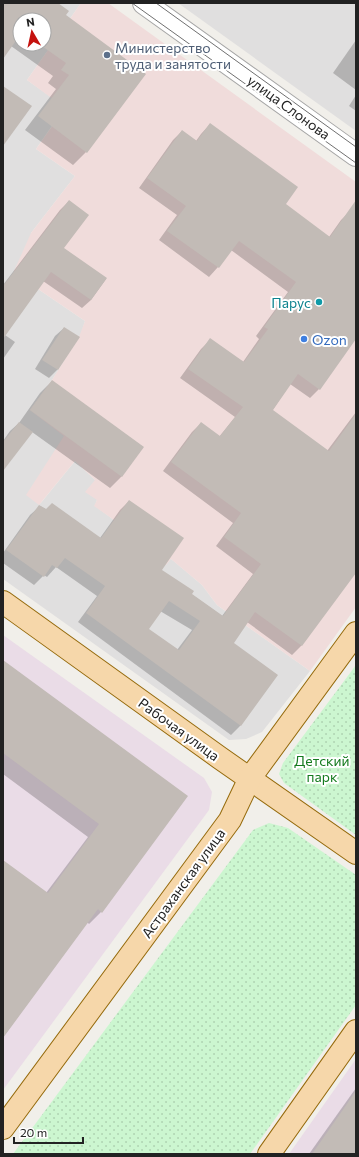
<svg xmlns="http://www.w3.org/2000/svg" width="359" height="1157" viewBox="0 0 359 1157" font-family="Commissioner,sans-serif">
  <defs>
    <pattern id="park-dots" width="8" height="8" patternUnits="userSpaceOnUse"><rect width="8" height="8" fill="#ccf6d0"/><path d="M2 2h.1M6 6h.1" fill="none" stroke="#afd3b2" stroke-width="1.8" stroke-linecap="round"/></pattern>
  </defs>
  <rect width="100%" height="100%" fill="#f1efea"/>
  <!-- residential -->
  <g fill="#e0dfdf" fill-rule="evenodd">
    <path d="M3,3h78l-54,77 38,27 -29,42 39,27 -44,57 7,56 47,32 -5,16 -28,43 -22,30 35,26 -25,68 35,-43 20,19 2,20 -2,6 19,14 52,44 4,-6 32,27 15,20 93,66 -48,61 -16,7 -17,1 -226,-161zM20,20h24v24h-24z"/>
    <polygon points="178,3 356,3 356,131"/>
  </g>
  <!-- commercial -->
  <polygon fill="#f0dcdb" points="81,3 108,3 356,182 356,607 310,671 217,605 202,585 171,559 166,565 110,526 114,520 94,506 97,500 85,492 95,480 75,461 39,505 26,495 64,436 30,410 52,380 79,337 85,321 38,289 14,271 31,233 75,176 36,149 65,108 27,80"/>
  <!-- industrial -->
  <g fill="#eadce7">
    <polygon points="3,635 204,778 212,792 209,810 3,1090"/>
    <polygon points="356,1059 356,1154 289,1154"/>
  </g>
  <!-- park -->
  <g fill="url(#park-dots)">
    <polygon points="356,665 356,835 284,783 279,774 283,763 286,759"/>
    <polygon points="269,823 288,828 356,875 356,1005 250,1154 13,1154 253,830"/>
  </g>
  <!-- shadow -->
  <g fill="#0003" fill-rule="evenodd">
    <path d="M3,3h54l8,12 21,137 -13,13 -48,-35 31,-41 -8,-6 5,-7 -42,-30 -8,10zM20,20h24v24h-24z"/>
    <polygon points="356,40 356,90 333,73"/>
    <polygon points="356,95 356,111 349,106"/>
    <path d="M210,124l75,81 44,32 12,-17 9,-9 6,1v126l-37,51 -9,9 -20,-14 -18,27 55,40 29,-39v159l-55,75 -9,9 -45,-33 -15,21 45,32 -37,51 -9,9 -153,-113 19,-26 -41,-29 -9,10 -3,-2 -10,10 -31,-22v-10l27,-38 10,-9 60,32 20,-28 9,-9 32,69 30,24 31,22 31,-42 -37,-28 17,-23 -70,-52 29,-39 9,-9 18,14 16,-20 -55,-39 21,-29 9,-9 33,22 16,-23 -3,-3 32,-44 -57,-42 -13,17 -9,10 -50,-37 18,-25 -38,-27 34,-48 9,-9 14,10 5,-7zM160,611l32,19 -15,20 -30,-21z"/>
    <polygon points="69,201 63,248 106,279 91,300 82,308 43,281 5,335 15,342 3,359 3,285 60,210"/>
    <polygon points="64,328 78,337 57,370 49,378 35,369 55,336"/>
    <polygon points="52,381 143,447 121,477 110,488 32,432 3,469 3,441 10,431 19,423 40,393"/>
    <polygon points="3,661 186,796 101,912 89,924 87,922 3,1037 3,862 46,893 88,837 3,774"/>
    <polygon points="356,1088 356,1154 309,1154"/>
  </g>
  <!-- building -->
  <g fill="#c2bbb6" fill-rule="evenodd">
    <polygon points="3,3 58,3 69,11 66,15 146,74 87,153 38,116 69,75 61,70 66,63 39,44 44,44 44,20 20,20 20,35 3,59"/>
    <polygon points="3,86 32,106 3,146"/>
    <path d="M210,123l88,64 -12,17 44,33 26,-37v139l-36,51 -22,-16 -25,36 56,41 27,-37v159l-54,73 -47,-34 -21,31 44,32 -37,51 -155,-113 19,-27 -40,-28 -8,10 -5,-3 -8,12 -38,-27 33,-45 7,4 6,-6 49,35 28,-38 55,38 -22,32 32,21 -2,3 31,22 38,-52 -37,-27 17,-24 -70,-51 30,-40 19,14 23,-29 -55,-38 22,-31 34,24 24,-33 -4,-2 32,-45 -57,-41 -20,27 -52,-37 19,-25 -39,-28 35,-48 15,11zM169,601l31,20 -21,29 -30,-21z"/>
    <polygon points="69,200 89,215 64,248 107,278 91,300 51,272 28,304 3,339 3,286"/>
    <polygon points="64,327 80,337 58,370 42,360"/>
    <polygon points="52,380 144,447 122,477 30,410"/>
    <polygon points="19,422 33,432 3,471 3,442"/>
    <polygon points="3,660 188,796 102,913 98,909 3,1038 3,860 48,893 99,824 3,753"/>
    <polygon points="356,1091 356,1154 312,1154"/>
  </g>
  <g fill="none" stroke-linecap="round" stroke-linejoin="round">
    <!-- minor casing -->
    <g stroke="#a6a6a6" stroke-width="24">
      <polyline id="minor" points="144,3 356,155"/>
    </g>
    <!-- major casing -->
    <g stroke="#956a0b" stroke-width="24">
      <g id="major">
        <polyline points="3,602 220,758 356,853"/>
        <polyline points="3,1128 230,820 250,778 356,633"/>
        <polyline points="269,1154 356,1031"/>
      </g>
    </g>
    <!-- minor -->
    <use href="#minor" stroke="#fff" stroke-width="22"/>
    <!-- major -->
    <use href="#major" stroke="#f6d7aa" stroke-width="22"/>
    <!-- tram -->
    <g stroke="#707070" stroke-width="1">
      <polyline points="132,3 356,163"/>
      <polyline points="156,3 356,147"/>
    </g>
  </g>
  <!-- markers -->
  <circle fill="#5c6f8a" stroke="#fff" stroke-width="1.5" cx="107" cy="55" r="4"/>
  <circle fill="#0f9aa8" stroke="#fff" stroke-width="1.5" cx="319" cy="302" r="4"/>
  <circle fill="#3f7fe0" stroke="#fff" stroke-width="1.5" cx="304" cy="339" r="4"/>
  <g text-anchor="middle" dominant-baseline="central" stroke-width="4" stroke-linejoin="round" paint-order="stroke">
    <!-- service labels -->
    <g font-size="14" fill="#4e5e75" stroke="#fff" text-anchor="start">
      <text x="115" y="47">Министерство<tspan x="115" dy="16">труда и занятости</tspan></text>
    </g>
    <!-- street labels -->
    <g font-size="14" fill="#222" stroke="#fff">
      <text transform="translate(289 107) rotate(36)">улица Слонова</text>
      <text transform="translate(179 729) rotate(36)">Рабочая улица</text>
      <text transform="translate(183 883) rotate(-54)">Астраханская улица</text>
    </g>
    <!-- culture labels -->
    <g font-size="14" fill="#0d838f" stroke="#fff" text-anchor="end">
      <text x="311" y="302">Парус</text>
    </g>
    <!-- shop labels -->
    <g font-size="14" fill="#366cbe" stroke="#fff" text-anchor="start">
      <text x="312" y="339">Ozon</text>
    </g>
    <!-- park labels -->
    <g font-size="14" fill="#157b1f" stroke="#fff">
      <text x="322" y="760">Детский<tspan x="322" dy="16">парк</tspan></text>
    </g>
  </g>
  <!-- border -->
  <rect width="359" height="1157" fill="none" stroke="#222222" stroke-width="8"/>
  <!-- north arrow -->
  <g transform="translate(32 32) rotate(351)"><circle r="19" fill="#ffffff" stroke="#a7a7a7"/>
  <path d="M0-3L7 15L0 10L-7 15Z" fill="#c5120f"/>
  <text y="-6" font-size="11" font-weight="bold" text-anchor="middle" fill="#222222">N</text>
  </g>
  <!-- scale -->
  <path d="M14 1137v6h69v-6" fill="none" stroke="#222222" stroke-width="2"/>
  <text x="20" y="1137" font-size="12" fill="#222222" stroke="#ffffff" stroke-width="3" paint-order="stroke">20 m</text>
</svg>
